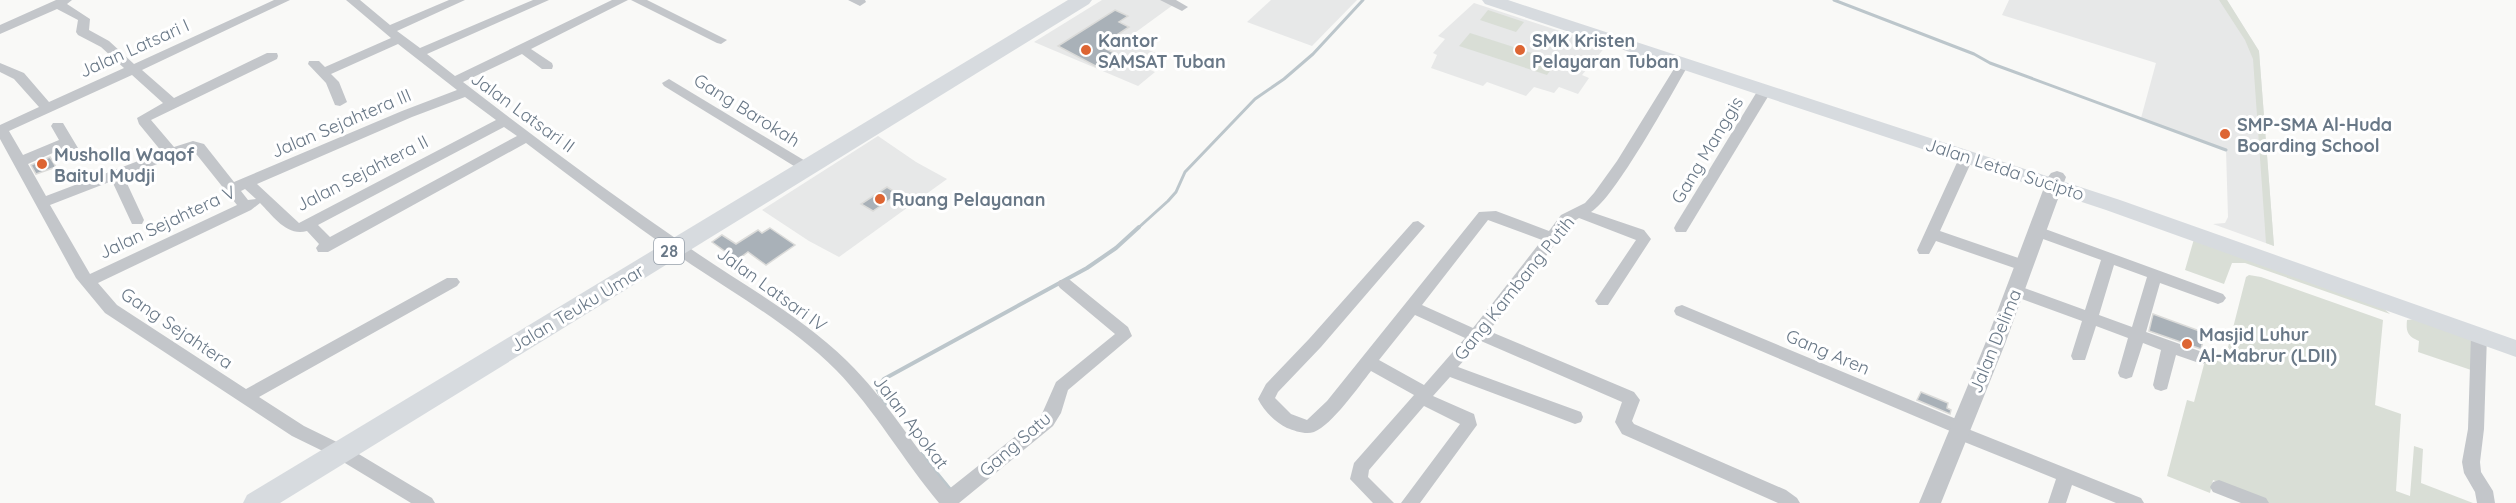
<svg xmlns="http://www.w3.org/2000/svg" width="2516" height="503" viewBox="0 0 2516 503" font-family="Quicksand,sans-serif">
  <rect width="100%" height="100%" fill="#f9f9f7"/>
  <!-- built -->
  <g fill="#e7e8e8">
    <polygon points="1102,0 1162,0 1173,5 1125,40 1165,57 1148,69 1155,72 1138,86 1034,42"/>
    <polygon points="1271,0 1357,0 1312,46 1247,22"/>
    <polygon points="2009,0 2227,0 2259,51 2274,246 2213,224 2225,223 2228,217 2226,150 2141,118 2156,63 2002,15"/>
    <polygon points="1474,3 1606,46 1582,75 1589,78 1578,94 1559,87 1554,93 1534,87 1526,96 1487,82 1483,86 1431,68 1437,55 1433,53 1445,39 1438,36"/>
    <polygon points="878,136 916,162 947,179 839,257 809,241 762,210"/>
  </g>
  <!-- green -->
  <g fill="#d9ded6">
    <polygon points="2219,0 2227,0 2259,51 2274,246 2266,243 2253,59 2245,40"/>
    <polygon points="1488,10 1524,22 1516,32 1480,20"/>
    <polygon points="1470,33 1557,61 1547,75 1459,46"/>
    <polygon points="2194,239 2381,306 2390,314 2245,263 2232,263 2224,284 2185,270"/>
    <polygon points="2249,275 2261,277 2383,320 2375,405 2401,414 2396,491 2410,496 2414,446 2423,449 2421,483 2473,503 2268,503 2213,480 2210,493 2167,476 2187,400 2194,402 2206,357 2224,363 2246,277"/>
    <path d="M2415,319l60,21 -1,31 -56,-19 1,-11c-12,-5 -13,-10 -12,-21z"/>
  </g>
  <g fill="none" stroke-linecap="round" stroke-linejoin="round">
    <!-- stream-far1 -->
    <g stroke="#bcc6cb" stroke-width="3">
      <polyline points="1834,0 1974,54 1990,63 2226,150"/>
      <polyline points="1137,229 1168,201 1176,192 1185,172 1255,99 1284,79 1313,54 1363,0"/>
    </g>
    <!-- stream -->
    <g stroke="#bcc6cb" stroke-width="4">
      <polyline points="885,404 877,388 884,379 1087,268 1116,248 1139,227"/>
      <polyline points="921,454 952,492"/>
    </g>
  </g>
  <!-- building -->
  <g fill="#a9b1b8" stroke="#dbdbd9" stroke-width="1.5">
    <polygon points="1115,10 1128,16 1119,22 1129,27 1100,46 1122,57 1103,70 1058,46"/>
    <polygon points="50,157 56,167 36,174 31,165"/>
    <polygon points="887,187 898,194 873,211 861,204"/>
    <polygon points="770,228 795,245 766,265 748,252 737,260 712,242 722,235 736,244 758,230 762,233"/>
    <polygon points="2153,314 2205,333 2201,349 2149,331"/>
    <polygon points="1921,392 1948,403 1947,408 1951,410 1950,414 1917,400"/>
  </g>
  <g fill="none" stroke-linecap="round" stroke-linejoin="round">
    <!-- minor -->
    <g fill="#c3c6ca" fill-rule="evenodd">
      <path d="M56,0h16l-5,4 23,15 -1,11 20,11 25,23 140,-64h16l-148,70 32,28 93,-45h10l1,3 -1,3 -126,61 23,27 19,-6 11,3 30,38 168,-71 55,-21 -59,-46 -67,30 8,8 8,20 -7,4 -5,-1 -9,-22 -18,-19 1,-3h10l6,6 66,-29 -45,-38h14l30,25 59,-25h16l-68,31 23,17 113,-48h16l-122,54 28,22 157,-76h16l-97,49 21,14 1,3 -1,3h-10l-20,-15 -59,28c75,58 150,114 228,167 52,36 110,67 156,112 39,38 67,86 102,128l92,-73 15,-34 59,-48 -55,-46 -3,-4 3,-4h10l58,47 4,9 -64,54 -7,23 -8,13 -94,77h-20c-36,-43 -64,-93 -103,-133 -42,-42 -96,-73 -144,-105 -57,-39 -112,-81 -166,-122l-198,109h-10l-2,-4 3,-4 -12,-13c-20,6 -34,-15 -47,-28l-9,7 -153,73 19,22 129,84 201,-111h10l3,4 -3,4 -198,111 45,29 43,21 85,51 3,5h-24l-76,-46 -43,-21 -187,-123 -29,-35 -76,-139v-14l39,-18 -25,-28 -14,-7v-9l24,10 25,29 75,-34 -23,-21 -23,-12 -2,-3 2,-12 -21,-11 -57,25v-9zM132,75l31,28 -26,15 2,6 23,28 -116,44 -18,-32 36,-16 8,13h10l2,-3 -21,-35h-10l-2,3 8,14 -36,15 -14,-24zM465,97l31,23 -197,103 -42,-39 155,-67zM504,127l13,9 -187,101 -12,-12zM193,150l44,55 -147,69 -40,-69 62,-24 20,43h10l2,-4 -20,-43zM245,189l11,10 -8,1 -7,-9z"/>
      <polygon points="631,0 647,0 727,40 721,44 717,43"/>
      <polygon points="848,0 865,0 866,2 860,6"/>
      <polygon points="1160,0 1176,0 1188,7 1182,11"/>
      <path d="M1683,60l6,4c-17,29 -74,134 -98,148l53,18 7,9 -43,66h-10l-3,-4 41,-61 -57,-22 -8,5 -82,108 145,61 6,8 -8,21 2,3 152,66 11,8 3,5h-22l-156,-69 -7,-12 7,-20 -141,-61 -23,26 123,45 2,5 -2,5 -6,2 -125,-47 -17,19 41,18 3,11 -57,78h-19l59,-79 -36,-18 -55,64 -1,7 26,26h-21l-23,-24 4,-16 60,-68 -43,-24c-12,15 -39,54 -57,61 -8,3 -19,-1 -27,-4 -12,-6 -23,-17 -29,-29l8,-15 43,-45 104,-117 5,-1 7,5 -104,121 -43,45 -3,6 16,16 16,6 20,-19 152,-189 17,-1 53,20 12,-16 24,-12 9,-10 23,-32 60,-97zM1488,220l54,20 -69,88 -51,-23zM1415,315l50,23 -41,47 -45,-25z"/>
      <polygon points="669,79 812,165 814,168 807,173 802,171 664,86 662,83"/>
      <polygon points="1765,86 1772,90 1686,232 1676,232 1674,228 1676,224 1758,90"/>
      <polygon points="1967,151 1974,156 1940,231 2030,262 2033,266 2030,270 2020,270 1936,241 1929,254 1919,254 1917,250 1960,156"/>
      <path d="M2037,226l186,68 3,4 -3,4 -5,2 -58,-21 -14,49 62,22 2,4 -2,4 -6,2 -26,-9 -9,34 -6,2 -6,-2 -2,-4 8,-35 -18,-7 -11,34 -6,2 -6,-2 -2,-4 10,-35 -32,-12 -11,34h-12l-2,-4 11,-35 -71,-26 -3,-4 3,-4 5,-2 69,25 16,-50 -69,-25 -2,-4zM2114,265l33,12 -15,50 -33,-12z"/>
      <polygon points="1682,305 1966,423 1968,429 2141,498 2144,503 2116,503 2072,485 2066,503 2048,503 2056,479 1952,437 1950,431 1676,315 1674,311 1676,307"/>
      <polygon points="2479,329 2485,331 2487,335 2484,429 2480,462 2481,472 2493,491 2495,503 2477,503 2475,492 2464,473 2462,462 2468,429 2471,335 2473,331"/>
      <polygon points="2219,480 2266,498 2269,503 2241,503 2213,492 2210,487 2213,482"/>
    </g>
    <!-- tertiary -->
    <polygon fill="#c3c6ca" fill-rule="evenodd" points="2057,171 2063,173 2066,177 2005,344 1941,503 1919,503 1985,344 2048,177 2051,173"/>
    <!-- secondary -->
    <polygon fill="#d7dbdf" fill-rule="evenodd" points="1482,0 1508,0 2120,200 2516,340 2516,357 2106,210 1485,4"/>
    <!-- trunk -->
    <polygon fill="#d7dbdf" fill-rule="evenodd" points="1068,0 1092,0 1089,4 280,503 243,503 247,495"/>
  </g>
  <!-- markers -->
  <g fill="#dd6533" stroke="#fff" stroke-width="2">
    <circle cx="1086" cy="50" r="6"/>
    <circle cx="1520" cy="50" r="6"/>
    <circle cx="2225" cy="134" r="6"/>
    <circle cx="42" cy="164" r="6"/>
    <circle cx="880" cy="199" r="6"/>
    <circle cx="2187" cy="344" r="6"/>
  </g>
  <g text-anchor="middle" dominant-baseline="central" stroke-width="6" stroke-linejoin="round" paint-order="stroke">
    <!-- shield labels -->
    <rect fill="#fff" stroke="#96a0ab" stroke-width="1.5" x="654" y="238" width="30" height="26" rx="4.5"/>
    <g font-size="16" font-weight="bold" fill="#697887">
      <text x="669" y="251">28</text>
    </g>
    <!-- poi labels -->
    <g font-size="18" font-weight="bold" fill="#697887" stroke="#fff" text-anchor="start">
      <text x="1098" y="40">Kantor<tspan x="1098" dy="21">SAMSAT Tuban</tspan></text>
      <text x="1532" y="40">SMK Kristen<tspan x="1532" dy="21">Pelayaran Tuban</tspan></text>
      <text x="2237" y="124">SMP-SMA Al-Huda<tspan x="2237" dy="21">Boarding School</tspan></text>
      <text x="54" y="154">Musholla Waqof<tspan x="54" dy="21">Baitul Mudji</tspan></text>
      <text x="892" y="199">Ruang Pelayanan</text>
      <text x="2199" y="334">Masjid Luhur<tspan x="2199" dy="21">Al-Mabrur (LDII)</tspan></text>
    </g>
    <!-- street labels -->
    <g font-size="18" fill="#697887" stroke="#fff">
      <text transform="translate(134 48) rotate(-24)">Jalan Latsari I</text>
      <text transform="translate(747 110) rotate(32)">Gang Barokah</text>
      <text transform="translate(523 112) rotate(36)">Jalan Latsari II</text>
      <text transform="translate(341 123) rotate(-23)">Jalan Sejahtera III</text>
      <text transform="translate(1707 150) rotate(-59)">Gang Manggis</text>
      <text transform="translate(2005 169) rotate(18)">Jalan Letda Sucipto</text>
      <text transform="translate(362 173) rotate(-27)">Jalan Sejahtera II</text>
      <text transform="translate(167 222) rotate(-25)">Jalan Sejahtera V</text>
      <text transform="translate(1514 288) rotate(-51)">Gang Kambang Putih</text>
      <text transform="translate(772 289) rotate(36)">Jalan Latsari IV</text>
      <text transform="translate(577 308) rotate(-31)">Jalan Teuku Umar</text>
      <text transform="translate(177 328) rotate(34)">Gang Sejahtera</text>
      <text transform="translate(1995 341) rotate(-68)">Jalan Delima</text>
      <text transform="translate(1828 352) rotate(23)">Gang Aren</text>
      <text transform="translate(911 422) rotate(53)">Jalan Apokat</text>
      <text transform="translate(1015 444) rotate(-41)">Gang Satu</text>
    </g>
  </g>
</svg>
